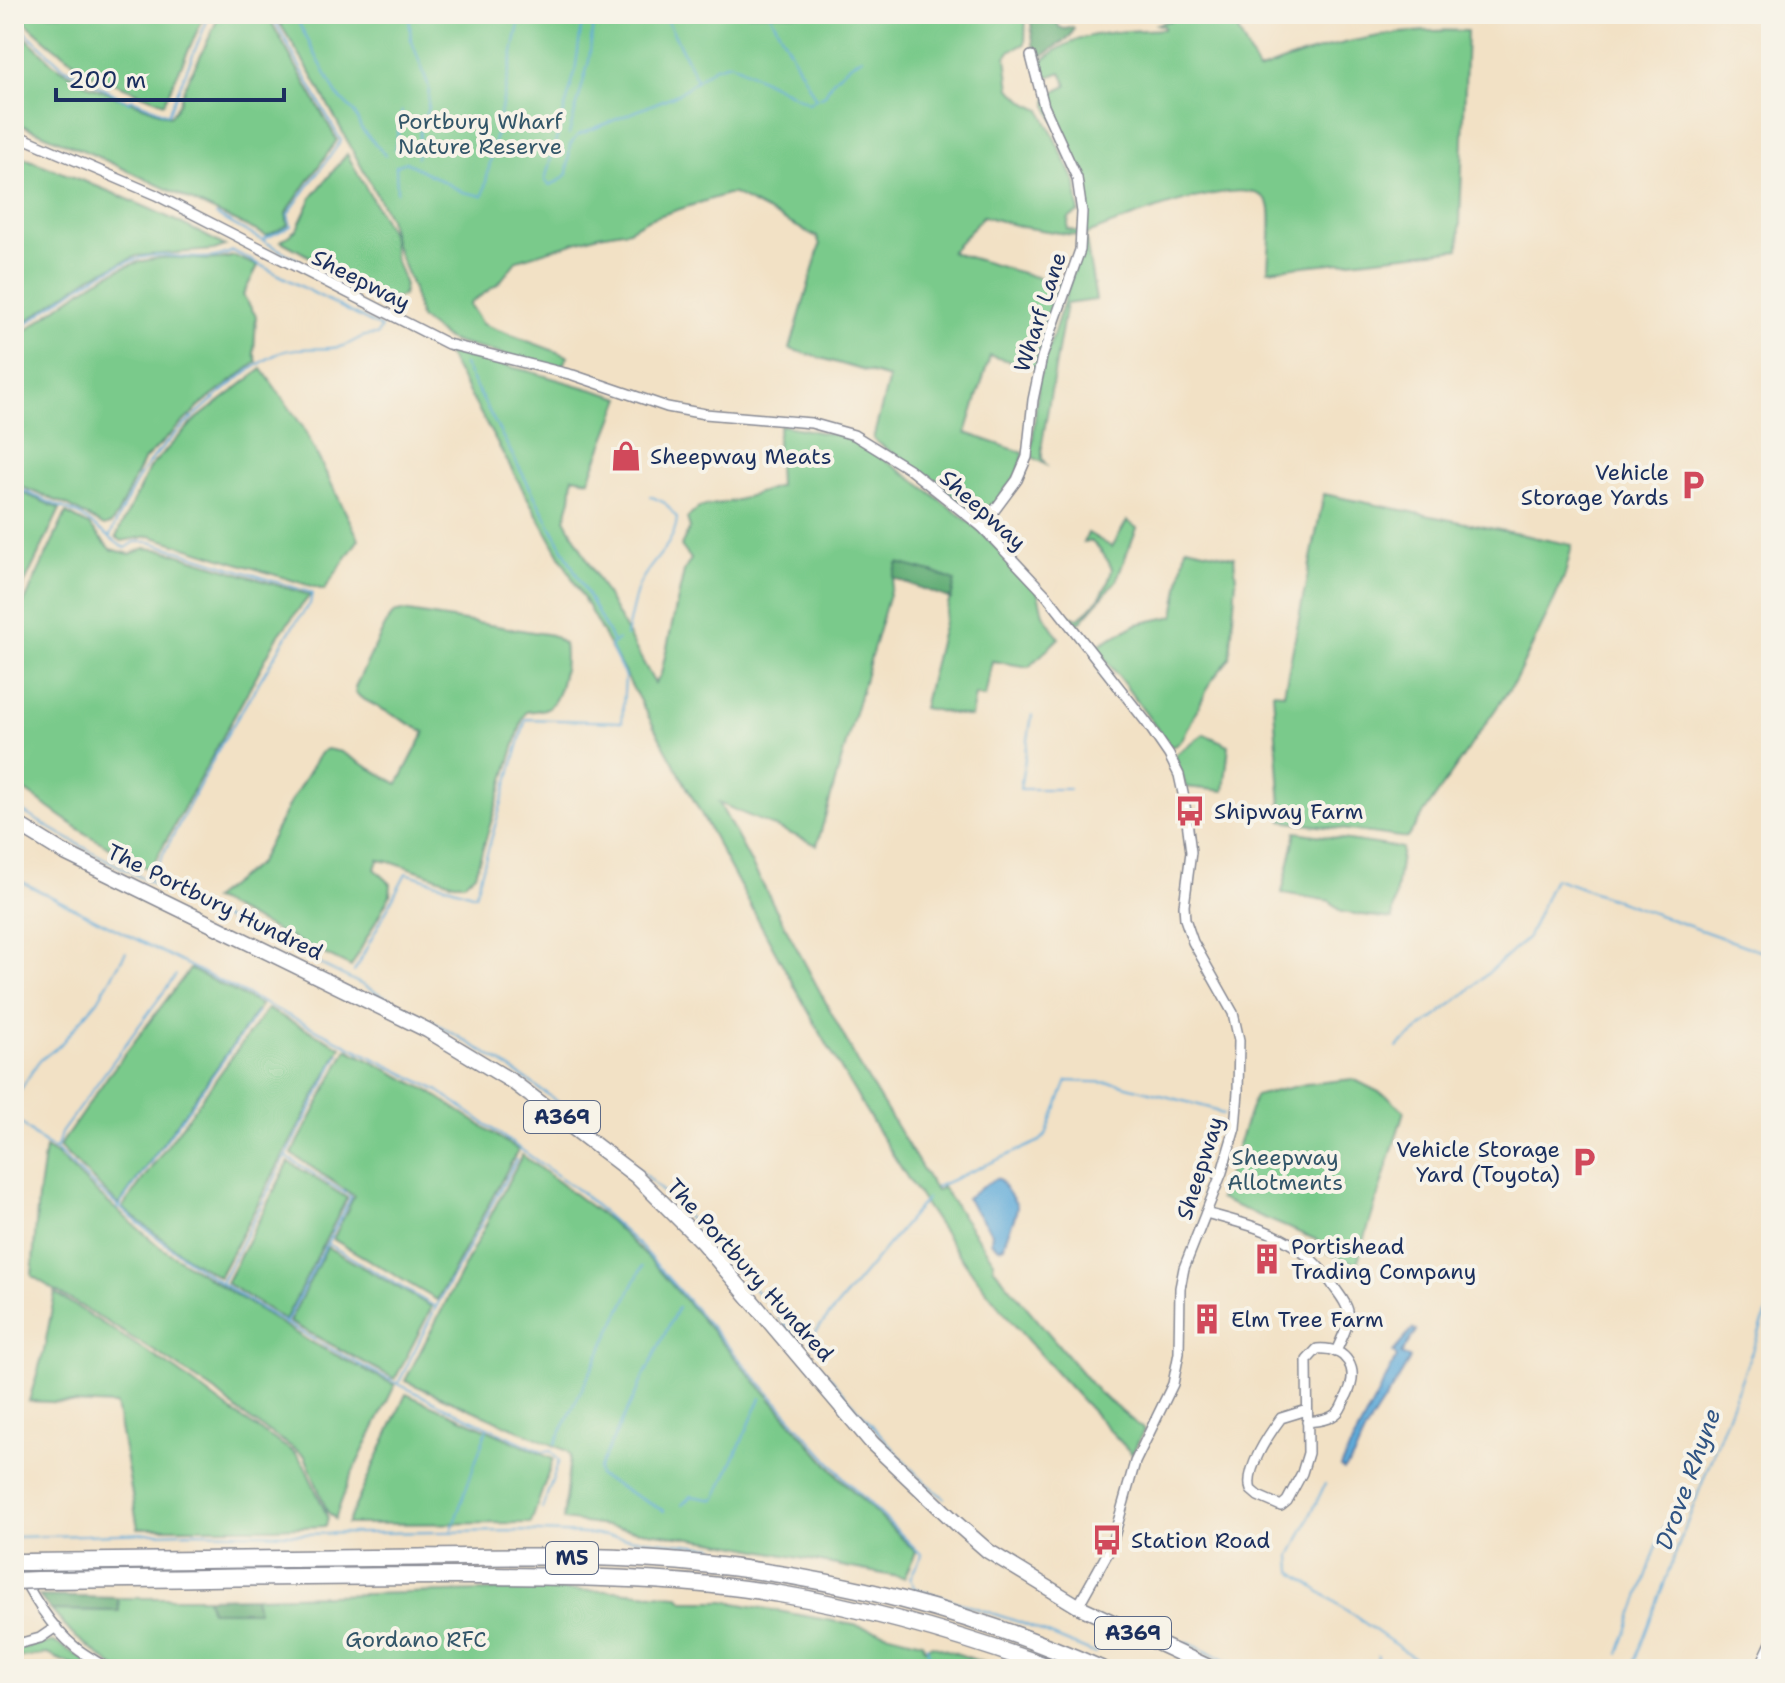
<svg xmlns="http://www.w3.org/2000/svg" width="1785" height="1683" viewBox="0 0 1785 1683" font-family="'Shantell Sans',sans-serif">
  <rect width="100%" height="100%" fill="#f7f3e8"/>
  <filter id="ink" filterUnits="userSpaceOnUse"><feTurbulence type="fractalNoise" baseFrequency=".0125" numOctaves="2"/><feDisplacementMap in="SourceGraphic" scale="16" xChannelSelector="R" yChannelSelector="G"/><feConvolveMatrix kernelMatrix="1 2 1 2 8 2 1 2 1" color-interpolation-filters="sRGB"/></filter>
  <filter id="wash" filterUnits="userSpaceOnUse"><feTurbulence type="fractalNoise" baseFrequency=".006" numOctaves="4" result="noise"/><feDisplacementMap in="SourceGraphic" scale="32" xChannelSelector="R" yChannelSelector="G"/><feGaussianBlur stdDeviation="1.8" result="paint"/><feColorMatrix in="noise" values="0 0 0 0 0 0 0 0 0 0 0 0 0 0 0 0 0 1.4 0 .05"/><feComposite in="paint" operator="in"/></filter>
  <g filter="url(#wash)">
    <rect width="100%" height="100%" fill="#f2e1c5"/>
    <!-- green -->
    <g fill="#7aca8b" stroke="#4a7c74" stroke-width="2">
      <polygon points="16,14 205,14 164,103 89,73 50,44"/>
      <path d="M220,14h47l70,126 -51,73 2,12 -21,11 -175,-82 -78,-32v-96l39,38 37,22 80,30c13,-14 11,-25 19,-39 12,-20 21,-42 31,-63z"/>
      <polygon points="274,14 1026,14 1025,44 1011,50 1006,57 1010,89 1028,104 1041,110 1076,183 1079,212 1069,218 1067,229 1079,232 1079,236 1022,227 983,216 951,252 1063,285 1036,368 990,356 966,433 1024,453 1017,474 987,513 980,516 873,439 889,378 790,349 820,245 817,237 734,194 727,194 649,219 629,230 599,235 517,260 499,283 469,304 482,324 568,356 560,369 458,343 447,339 420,318 412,286 395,245 389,218 313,77"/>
      <path d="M1194,14h36l28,57c66,-27 137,-44 209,-40l-8,218 -191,21c0,-15 6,-58 0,-68 -19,-33 -155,22 -183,33l11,65 -30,4 -24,139v15l4,7 -15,-9 8,-77 46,-144 -3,-56 -35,-74 1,-10 19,-9 -6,-14 -20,8 -3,-15c37,-36 78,-33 126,-36v-3l-7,-2z"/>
      <path d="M14,154c71,27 144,55 211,92l-11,4 -77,6 -45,20 -78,54z"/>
      <polygon points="347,154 391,233 395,259 405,285 403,296 392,299 373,291 281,241 297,229 312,197"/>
      <path d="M234,256l24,10 -15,29 13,21 -2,37 3,9 -54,41 -60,58 -26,54 -6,9 -7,2 -37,-21 -53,-21v-145c45,-30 90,-75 146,-81 25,-3 49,6 74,-2z"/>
      <path d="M446,352l82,19 93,27 -32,82 -16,-3 -2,22 -6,20 90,165 6,-10 23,-103 7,-12 -10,-13 9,-18 -3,-10 13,-11 34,-6 45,-15 -2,-47 3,-14 61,11 28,13 49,34 58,44 61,62 6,25 16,24 -30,29 -37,-6 -7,36 -10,-2 -4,22 -48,-9 31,-127 -56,-18 -81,282 -98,-42 143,267 74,121 6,-4 51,73v7l105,125 46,38 -12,24c-62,-66 -126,-133 -179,-208 -100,-143 -180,-299 -263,-453 -80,-148 -162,-295 -244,-441z"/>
      <polygon points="262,369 303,427 359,539 324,590 150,536 122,541 116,537 150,467 194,421"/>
      <polygon points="14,489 60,509 14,606"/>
      <polygon points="1324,494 1572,545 1565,575 1552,605 1515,681 1407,838 1282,821 1273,692 1284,693"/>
      <polygon points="66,513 89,525 110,549 130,554 145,548 163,550 310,595 278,636 150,870 86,834 14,783 14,624"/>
      <path d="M1127,521l10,7 -21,53 -39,45 -7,-10 8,2c16,-9 31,-31 34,-49 -5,-12 -12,-20 -21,-28l-7,1 4,-9 24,14z"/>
      <polygon points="1186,547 1234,557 1236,579 1230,658 1212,680 1182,740 1175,746 1170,746 1096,646 1137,624 1174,616"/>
      <path d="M402,611l150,24 12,9c3,15 -2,51 -14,62 -7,6 -16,4 -24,6l-3,6 -48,156 -11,9h-10l-58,-20 -18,-3 -3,9 16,15 -1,11 -39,72 -139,-68 47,-36 29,-57 32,-53 7,-4 14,3 57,32 27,-52 -64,-34 -5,-5 -1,-6 32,-65 7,-9z"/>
      <polygon points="1204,734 1229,745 1224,791 1186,787 1175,755"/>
      <polygon points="1296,832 1402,848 1392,919 1341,912 1330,901 1282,893"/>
      <polygon points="190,969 261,1005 119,1205 59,1147 108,1076"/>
      <polygon points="267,1009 341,1047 219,1277 186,1257 122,1208"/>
      <polygon points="347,1049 429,1091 518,1150 437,1300 333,1239 354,1196 292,1154"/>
      <polygon points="1353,1079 1389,1097 1404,1111 1357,1264 1327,1253 1317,1240 1219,1199 1255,1096 1306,1084"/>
      <polygon points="45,1148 57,1155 105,1200 160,1247 310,1342 395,1385 349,1480 335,1519 327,1511 305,1456 240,1413 216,1392 165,1358 32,1276 38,1197"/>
      <polygon points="522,1155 610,1221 651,1261 837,1475 916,1552 904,1578 712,1541 563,1520 570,1456 567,1451 405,1381"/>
      <polygon points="289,1162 347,1198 285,1320 226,1283"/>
      <polygon points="327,1247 432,1307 395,1379 289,1322"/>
      <polygon points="55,1293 177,1371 235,1414 295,1453 304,1464 328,1518 326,1526 275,1528 138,1528 116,1405 29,1401 44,1350"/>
      <polygon points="406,1394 553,1459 531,1523 347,1524"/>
      <polygon points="520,1590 615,1591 679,1596 684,1601 724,1601 854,1625 922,1642 925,1649 932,1645 1003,1669 117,1669 72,1634 51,1610 119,1611 118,1598 207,1598 211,1611 257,1611 255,1597"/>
      <polygon points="54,1642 101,1669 82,1669 47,1654 14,1658 14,1649"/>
    </g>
    <!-- forest -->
    <g fill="#63ae77" stroke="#3f6e6a" stroke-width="2">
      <polygon points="1030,14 1064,14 1059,16 1057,21 1059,27 1065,29 1073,27 1074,29 1070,37 1035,61"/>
      <polygon points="898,563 935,573 955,581 951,599 893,578"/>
      <polygon points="39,1596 118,1598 119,1611 51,1610"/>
      <polygon points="255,1597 258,1611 211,1611 207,1598"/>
    </g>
    <!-- water -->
    <g fill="#61abd9" stroke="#3e6d9c" stroke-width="2">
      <path d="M996,1178l4,2 17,25c0,15 -11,26 -13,41l-5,2 -8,-6 1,-9 -26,-35z"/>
      <path d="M1413,1329l3,2 -15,23 9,4c-13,28 -34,51 -47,78 -6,13 -9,24 -19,34l-4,-3 57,-110 -4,-5z"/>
    </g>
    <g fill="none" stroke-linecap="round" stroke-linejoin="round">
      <!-- stream -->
      <g stroke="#61abd9" stroke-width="2">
        <polyline points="294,14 337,95 354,112 361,128 386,156"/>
        <polyline points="409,14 411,39 429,87 428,107 420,132 417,157"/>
        <polyline points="583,14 575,72 545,180 549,185 559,181 567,174 570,145 578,135 678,94 715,67 730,63 809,103 816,99 770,14"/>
        <polyline points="664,14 697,80"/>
        <polyline points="915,14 916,15"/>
        <polyline points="14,21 62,66 129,102 132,99 168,114 210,14"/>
        <path d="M818,98l7,-3c8,-19 21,-28 37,-38"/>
        <polyline points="569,134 589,61 594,14"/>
        <polyline points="395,149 402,111"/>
        <polyline points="397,193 396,166 406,162 463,192 483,196 521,14"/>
        <polyline points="216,215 302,262"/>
        <polyline points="264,239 291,226 288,214 341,141 271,14"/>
        <path d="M14,333c39,-27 80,-63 127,-75 30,-8 64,8 92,-7l148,77 -4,7c-20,0 -18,6 -34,11 -18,6 -44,-2 -66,8 -35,16 -112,85 -134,117 -13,20 -23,44 -33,65"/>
        <polyline points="464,365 613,642"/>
        <polyline points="14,487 80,515 121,546 126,548 135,542 150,542 312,593 310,604 293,626 222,743 150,879"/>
        <path d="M626,636c4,-17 7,-35 13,-51 11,-24 36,-39 38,-67l-12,-15 -15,-7"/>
        <polyline points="1032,715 1020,789 1069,789"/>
        <path d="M14,806c177,113 384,173 552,302 89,68 163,150 235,235 30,35 60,71 92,105 15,17 32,37 52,50"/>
        <polyline points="14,878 439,1091 582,1193 640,1246 844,1478 922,1555 910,1578 914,1588 1019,1622 1096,1654"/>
        <polyline points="354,972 406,873 475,895 526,719 622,722 625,677 610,645 618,640"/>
        <polyline points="1397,1047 1467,992 1528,937 1554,878 1771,955"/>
        <polyline points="14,1100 38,1062 60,1045 98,1000 126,952"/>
        <path d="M14,1117c14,10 25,26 42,33 139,138 310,223 487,302l8,-1 8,10 -17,48"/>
        <polyline points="56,1150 61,1133 176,975"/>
        <polyline points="936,1187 1040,1141 1046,1135 1067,1081 1116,1083 1210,1108 1223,1115"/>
        <polyline points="117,1209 258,1012"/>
        <polyline points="328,1244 436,1307"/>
        <polyline points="221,1283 339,1054"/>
        <polyline points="285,1324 351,1197 287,1157"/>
        <polyline points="813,1335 927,1198"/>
        <polyline points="398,1384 436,1307 516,1160"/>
        <polyline points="555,1444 642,1267"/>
        <polyline points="1325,1484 1291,1556 1292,1572 1430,1669"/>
        <polyline points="682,1505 691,1496 715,1500 761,1398"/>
        <polyline points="664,1511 599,1476 598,1470 678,1307"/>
        <polyline points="451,1532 487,1429"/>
        <polyline points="14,1537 187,1532 292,1534 517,1531 587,1534 715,1547"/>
        <polyline points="1186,1642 1243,1669"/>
        <polyline points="927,1646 932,1669"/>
        <polyline points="1619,1654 1664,1526"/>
        <polyline points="1376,1669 1378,1656"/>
        <polyline points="1635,1669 1634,1663 1771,1301"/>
      </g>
    </g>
  </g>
  <g filter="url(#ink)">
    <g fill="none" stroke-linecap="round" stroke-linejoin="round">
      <!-- minor casing -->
      <g stroke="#868892" stroke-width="12">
        <g id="minor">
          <polyline points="14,134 156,195 448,344 573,375 667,407 705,414 811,423 854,435 909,469 982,527 1047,596 1147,723 1169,755 1179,775 1184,798 1191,852 1184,906 1185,919 1193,942 1233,1013 1239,1040 1238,1092 1235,1128 1222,1172 1184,1268 1180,1288 1179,1353 1173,1384 1135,1462 1111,1547 1078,1606"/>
          <polyline points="982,527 1017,480 1027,457 1033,400 1042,357 1080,250 1082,212 1077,178 1044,106 1031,56"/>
          <path d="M1206,1213c54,15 93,23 126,71 5,8 14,17 16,27 3,12 -8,30 -12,41"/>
          <path d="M1307,1410l-26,8c-12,16 -37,53 -30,72l7,6 23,10 6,-5 15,-28 6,-20 -1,-93 10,-11c30,-2 43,20 30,46 -3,5 -5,13 -9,17 -8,8 -21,9 -31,10"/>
          <path d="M14,1562c17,31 35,64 62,86 10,8 22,14 32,21"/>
          <polyline points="14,1645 40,1638 56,1627"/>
          <polyline points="1759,1669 1771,1643"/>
        </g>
      </g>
      <!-- primary casing -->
      <g stroke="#868892" stroke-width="17">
        <polyline id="primary" points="14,822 63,852 427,1030 513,1082 636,1176 702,1242 872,1443 956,1523 988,1551 1078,1606 1213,1669"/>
      </g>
      <!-- motorway casing -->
      <g stroke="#868892" stroke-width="19">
        <g id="motorway">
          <path d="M27,1562c115,-1 230,-2 345,-4 106,-1 215,-5 321,5 139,13 280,49 408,106"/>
          <path d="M37,1580c151,-1 303,-5 454,-4 97,1 193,2 289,18 95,16 184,42 274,75"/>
        </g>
      </g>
      <!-- minor -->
      <use href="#minor" stroke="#fff" stroke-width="9"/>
      <!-- primary -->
      <use href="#primary" stroke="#fff" stroke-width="14"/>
      <!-- motorway -->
      <use href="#motorway" stroke="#fff" stroke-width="16"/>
      <!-- motorway-bridge casing -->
      <g stroke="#868892" stroke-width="19" stroke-linecap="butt">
        <g id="motorway-bridge">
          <polyline points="14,1562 27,1562"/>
          <polyline points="14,1581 37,1580"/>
        </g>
      </g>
      <!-- motorway-bridge -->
      <use href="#motorway-bridge" stroke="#fff" stroke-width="16"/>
    </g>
  </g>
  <!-- icons -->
  <defs>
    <g id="shop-bare" transform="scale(2.4)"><path d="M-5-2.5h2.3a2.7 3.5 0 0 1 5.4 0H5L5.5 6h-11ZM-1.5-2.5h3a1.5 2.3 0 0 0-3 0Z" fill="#d1495b" stroke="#f7f3e8" stroke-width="2.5" paint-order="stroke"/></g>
    <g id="parking-bare" transform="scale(2.4)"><path d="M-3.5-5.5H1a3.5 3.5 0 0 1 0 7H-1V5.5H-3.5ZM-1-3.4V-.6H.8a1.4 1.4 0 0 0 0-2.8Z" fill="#d1495b" stroke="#f7f3e8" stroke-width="2.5" paint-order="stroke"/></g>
    <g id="bus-bare" transform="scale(2.4)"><path d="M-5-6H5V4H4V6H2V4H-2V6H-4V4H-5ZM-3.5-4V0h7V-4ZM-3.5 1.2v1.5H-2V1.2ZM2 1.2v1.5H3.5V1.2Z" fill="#d1495b" stroke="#f7f3e8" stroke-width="2.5" paint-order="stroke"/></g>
    <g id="building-bare" transform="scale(2.4)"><path d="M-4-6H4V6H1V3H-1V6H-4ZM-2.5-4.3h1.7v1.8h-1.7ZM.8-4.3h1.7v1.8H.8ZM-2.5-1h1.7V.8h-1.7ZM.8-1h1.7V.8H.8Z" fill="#d1495b" stroke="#f7f3e8" stroke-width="2.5" paint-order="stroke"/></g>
  </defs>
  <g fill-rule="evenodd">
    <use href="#shop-bare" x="626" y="456"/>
    <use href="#parking-bare" x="1693" y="485"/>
    <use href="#bus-bare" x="1190" y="811"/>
    <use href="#parking-bare" x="1584" y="1162"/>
    <use href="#building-bare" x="1267" y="1259"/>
    <use href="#building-bare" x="1207" y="1319"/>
    <use href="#bus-bare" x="1107" y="1540"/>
  </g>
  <g text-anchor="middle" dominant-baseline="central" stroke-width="8" stroke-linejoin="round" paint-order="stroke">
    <!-- shield labels -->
    <g fill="#f7f3e8" stroke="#5d6a87" stroke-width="2">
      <rect x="524" y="1101" width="76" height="32" rx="6"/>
      <rect x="546" y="1542" width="52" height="32" rx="6"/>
      <rect x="1095" y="1617" width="76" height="32" rx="6"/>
    </g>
    <g font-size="20" font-weight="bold" fill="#1b2f5e">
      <text x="562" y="1117">A369</text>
      <text x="572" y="1558">M5</text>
      <text x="1133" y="1633">A369</text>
    </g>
    <!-- park labels -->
    <g font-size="22" fill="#335669" stroke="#f7f3e8">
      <text x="480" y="121">Portbury Wharf<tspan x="480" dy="25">Nature Reserve</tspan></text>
      <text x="1285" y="1157">Sheepway<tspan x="1285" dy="25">Allotments</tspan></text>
      <text x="416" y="1639">Gordano RFC</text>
    </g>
    <!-- street labels -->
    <g font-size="22" fill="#1b2f5e" stroke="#f7f3e8">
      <text transform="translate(361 280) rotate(27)">Sheepway</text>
      <text transform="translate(1040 312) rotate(-72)">Wharf Lane</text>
      <text transform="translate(983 510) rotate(42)">Sheepway</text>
      <text transform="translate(215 902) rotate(26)">The Portbury Hundred</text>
      <text transform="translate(1200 1168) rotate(-72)">Sheepway</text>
      <text transform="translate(750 1270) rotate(48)">The Portbury Hundred</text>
    </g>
    <!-- poi labels -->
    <g font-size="22" fill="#1b2f5e" stroke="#f7f3e8" text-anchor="start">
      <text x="650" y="456">Sheepway Meats</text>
      <text x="1669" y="472" text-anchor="end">Vehicle<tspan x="1669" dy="25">Storage Yards</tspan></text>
      <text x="1214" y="811">Shipway Farm</text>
      <text x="1560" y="1149" text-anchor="end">Vehicle Storage<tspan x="1560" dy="25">Yard (Toyota)</tspan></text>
      <text x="1291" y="1246">Portishead<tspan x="1291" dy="25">Trading Company</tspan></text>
      <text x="1231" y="1319">Elm Tree Farm</text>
      <text x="1131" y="1540">Station Road</text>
    </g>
    <!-- water labels -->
    <g font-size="24" font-style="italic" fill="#305483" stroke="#f7f3e8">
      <text transform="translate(1688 1479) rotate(-70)">Drove Rhyne</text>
    </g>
  </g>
  <!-- margin -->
  <rect width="1785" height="1683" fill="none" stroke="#f7f3e8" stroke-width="48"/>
  <!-- scale -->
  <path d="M56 88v12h228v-12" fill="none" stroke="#1b2f5e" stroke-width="4"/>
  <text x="68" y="88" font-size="24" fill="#1b2f5e" stroke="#f7f3e8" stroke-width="6" paint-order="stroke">200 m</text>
</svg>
